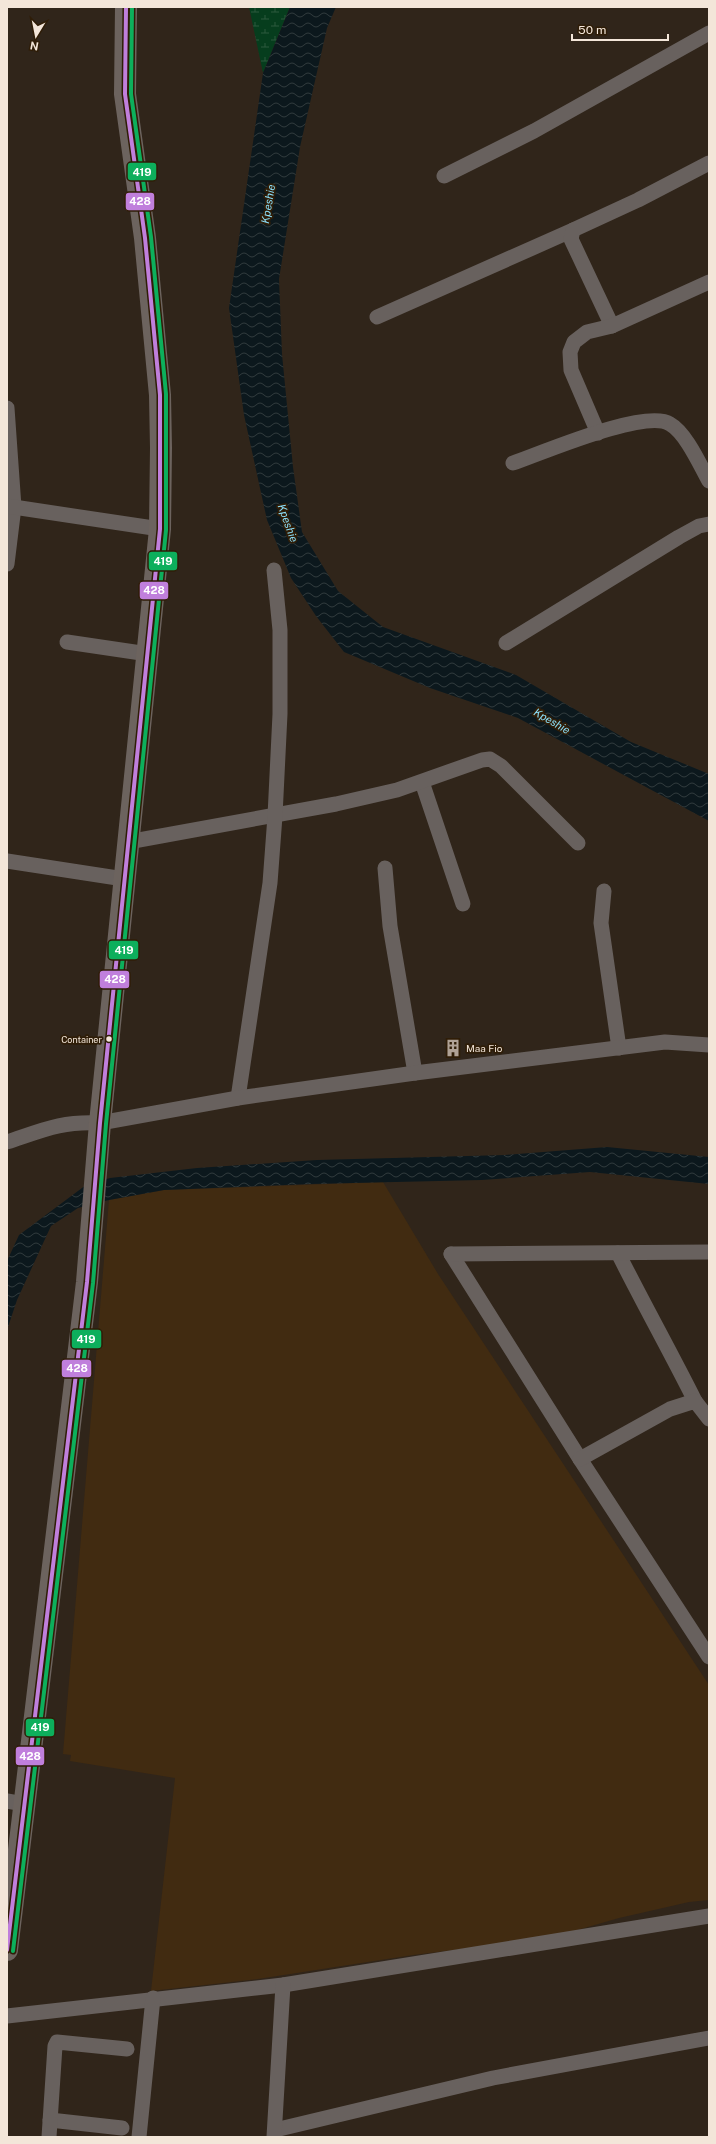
<svg xmlns="http://www.w3.org/2000/svg" width="716" height="2144" viewBox="0 0 716 2144" font-family="'Public Sans',sans-serif">
  <defs>
    <pattern id="wetland-marsh" width="20" height="14" patternUnits="userSpaceOnUse"><rect width="20" height="14" fill="#063d1d"/><path d="M1 5h8M5 5V1M11 12h8M15 12V8" fill="none" stroke="#2b593d"/></pattern>
    <pattern id="water-waves" width="16" height="10" patternUnits="userSpaceOnUse"><rect width="16" height="10" fill="#0c181d"/><path d="M0 5q4-4 8 0t8 0" fill="none" stroke="#303a3d"/></pattern>
  </defs>
  <rect width="100%" height="100%" fill="#30251a"/>
  <!-- built -->
  <polygon fill="#412b11" points="383,1182 438,1274 709,1685 709,1900 689,1902 619,1918 546,1939 413,1955 258,1979 151,1991 175,1778 70,1761 71,1755 63,1754 109,1200 164,1190"/>
  <!-- wetland -->
  <polygon fill="url(#wetland-marsh)" points="249,7 290,7 263,73"/>
  <!-- water -->
  <g fill="url(#water-waves)">
    <polygon points="290,7 336,7 327,28 300,147 279,279 282,354 293,467 302,532 338,591 383,627 516,675 631,742 709,774 709,821 518,718 430,688 344,652 316,616 291,578 267,520 244,415 229,308 263,73"/>
    <polygon points="607,1147 709,1157 709,1184 590,1172 482,1180 310,1184 164,1190 109,1200 78,1208 51,1226 17,1300 7,1330 7,1261 19,1235 86,1185 110,1178 197,1168 317,1160 505,1155"/>
  </g>
  <g fill="none" stroke-linecap="round" stroke-linejoin="round">
    <!-- minor -->
    <g stroke="#68615e" stroke-width="15">
      <polyline points="444,176 534,131 709,33"/>
      <polyline points="377,317 573,230"/>
      <polyline points="612,326 571,239 573,230 638,200 709,163"/>
      <polyline points="7,408 14,507 7,564"/>
      <polyline points="598,433 571,370 570,352 574,342 587,332 612,326 709,282"/>
      <path d="M513,463c29,-10 133,-55 157,-39 16,9 30,41 39,57"/>
      <polyline points="7,506 160,529"/>
      <polyline points="67,642 148,654"/>
      <polyline points="506,643 679,537 699,526 709,524"/>
      <polyline points="422,782 463,904"/>
      <polyline points="128,842 336,804 397,790 482,760 490,759 501,766 578,843"/>
      <polyline points="7,861 124,879"/>
      <polyline points="385,868 390,926 415,1073"/>
      <polyline points="604,891 601,923 619,1048"/>
      <polyline points="238,1098 270,883 275,816 280,714 280,630 274,570"/>
      <path d="M7,1142c36,-12 54,-21 93,-19l138,-25 177,-25 250,-31 44,3"/>
      <path d="M618,1253c25,50 52,98 77,148"/>
      <polyline points="451,1254 580,1459 709,1657"/>
      <polyline points="451,1254 709,1252"/>
      <polyline points="580,1459 670,1409 695,1401 709,1419"/>
      <polyline points="7,1801 24,1804"/>
      <polyline points="7,2016 283,1985 709,1916"/>
      <polyline points="50,2120 122,2128"/>
      <polyline points="275,2130 493,2078 709,2038"/>
      <polyline points="49,2137 55,2046 57,2042 127,2049"/>
      <polyline points="139,2137 153,1998"/>
      <polyline points="274,2137 283,1985"/>
    </g>
    <!-- secondary -->
    <polyline stroke="#6c635e" stroke-width="22" points="7,1950 87,1282 100,1123 160,529 161,448 160,395 145,238 125,94 126,7"/>
    <!-- bus-1 casing -->
    <g stroke="#2f1d07" stroke-width="7">
      <polyline id="bus-1" points="7,1950 87,1282 100,1123 160,529 160,395 145,238 125,94 126,7"/>
    </g>
    <!-- bus-2 casing -->
    <g stroke="#2f1d07" stroke-width="7">
      <polyline id="bus-2" points="13,1951 93,1283 106,1124 166,530 166,394 151,237 131,94 132,7"/>
    </g>
    <!-- bus-1 -->
    <use href="#bus-1" stroke="#c07fdc" stroke-width="4"/>
    <!-- bus-2 -->
    <use href="#bus-2" stroke="#0daf5c" stroke-width="4"/>
  </g>
  <!-- icons -->
  <defs>
    <g id="building-bare" transform="scale(1.38)"><path d="M-4-6H4V6H1V3H-1V6H-4ZM-2.5-4.3h1.7v1.8h-1.7ZM.8-4.3h1.7v1.8H.8ZM-2.5-1h1.7V.8h-1.7ZM.8-1h1.7V.8H.8Z" fill="#afa296" stroke="#2f1d07" stroke-width="2.5" paint-order="stroke"/></g>
  </defs>
  <g fill-rule="evenodd">
    <use href="#building-bare" x="453" y="1048"/>
  </g>
  <!-- markers -->
  <circle fill="#f3e6d9" stroke="#2f1d07" stroke-width="1.5" cx="109" cy="1039" r="3.5"/>
  <g text-anchor="middle" dominant-baseline="central" stroke-width="3.5" stroke-linejoin="round" paint-order="stroke">
    <!-- bus labels -->
    <g font-size="9" fill="#f3e6d9" stroke="#2f1d07" text-anchor="end">
      <text x="102" y="1039">Container</text>
    </g>
    <!-- poi labels -->
    <g font-size="10" fill="#f3e6d9" stroke="#2f1d07" text-anchor="start">
      <text x="466" y="1048">Maa Fio</text>
    </g>
    <!-- water labels -->
    <g font-size="11" font-style="italic" fill="#8bdffa" stroke="#2f1d07">
      <text transform="translate(268 204) rotate(-81)">Kpeshie</text>
      <text transform="translate(288 523) rotate(70)">Kpeshie</text>
      <text transform="translate(552 721) rotate(30)">Kpeshie</text>
    </g>
  </g>
  <g stroke="#2f1d07" stroke-width="1.5">
    <rect x="127" y="162" width="30" height="19" rx="4" fill="#0daf5c"/>
    <rect x="125" y="192" width="30" height="19" rx="4" fill="#c07fdc"/>
    <rect x="148" y="551" width="30" height="20" rx="4" fill="#0daf5c"/>
    <rect x="139" y="581" width="30" height="19" rx="4" fill="#c07fdc"/>
    <rect x="108" y="940" width="31" height="20" rx="4" fill="#0daf5c"/>
    <rect x="99" y="970" width="31" height="19" rx="4" fill="#c07fdc"/>
    <rect x="71" y="1329" width="31" height="20" rx="4" fill="#0daf5c"/>
    <rect x="61" y="1359" width="31" height="19" rx="4" fill="#c07fdc"/>
    <rect x="25" y="1718" width="30" height="19" rx="4" fill="#0daf5c"/>
    <rect x="15" y="1746" width="30" height="20" rx="4" fill="#c07fdc"/>
  </g>
  <g font-size="11" text-anchor="middle" font-weight="bold" fill="#fff">
    <text x="142" y="176">419</text>
    <text x="140" y="205">428</text>
    <text x="163" y="565">419</text>
    <text x="154" y="594">428</text>
    <text x="124" y="954">419</text>
    <text x="115" y="983">428</text>
    <text x="86" y="1343">419</text>
    <text x="77" y="1372">428</text>
    <text x="40" y="1731">419</text>
    <text x="30" y="1760">428</text>
  </g>
  <!-- border -->
  <rect width="716" height="2144" fill="none" stroke="#f3e6d9" stroke-width="16"/>
  <!-- north arrow -->
  <g transform="translate(36 36) rotate(190)" stroke="#2f1d07" stroke-width="3" paint-order="stroke">
  <path d="M0-3L7 15L0 10L-7 15Z" fill="#f3e6d9"/>
  <text y="-6" font-size="11" font-weight="bold" text-anchor="middle" fill="#f3e6d9">N</text>
  </g>
  <!-- scale -->
  <path d="M572 34v6h96v-6" fill="none" stroke="#f3e6d9" stroke-width="2"/>
  <text x="578" y="34" font-size="12" fill="#f3e6d9" stroke="#2f1d07" stroke-width="3" paint-order="stroke">50 m</text>
</svg>
